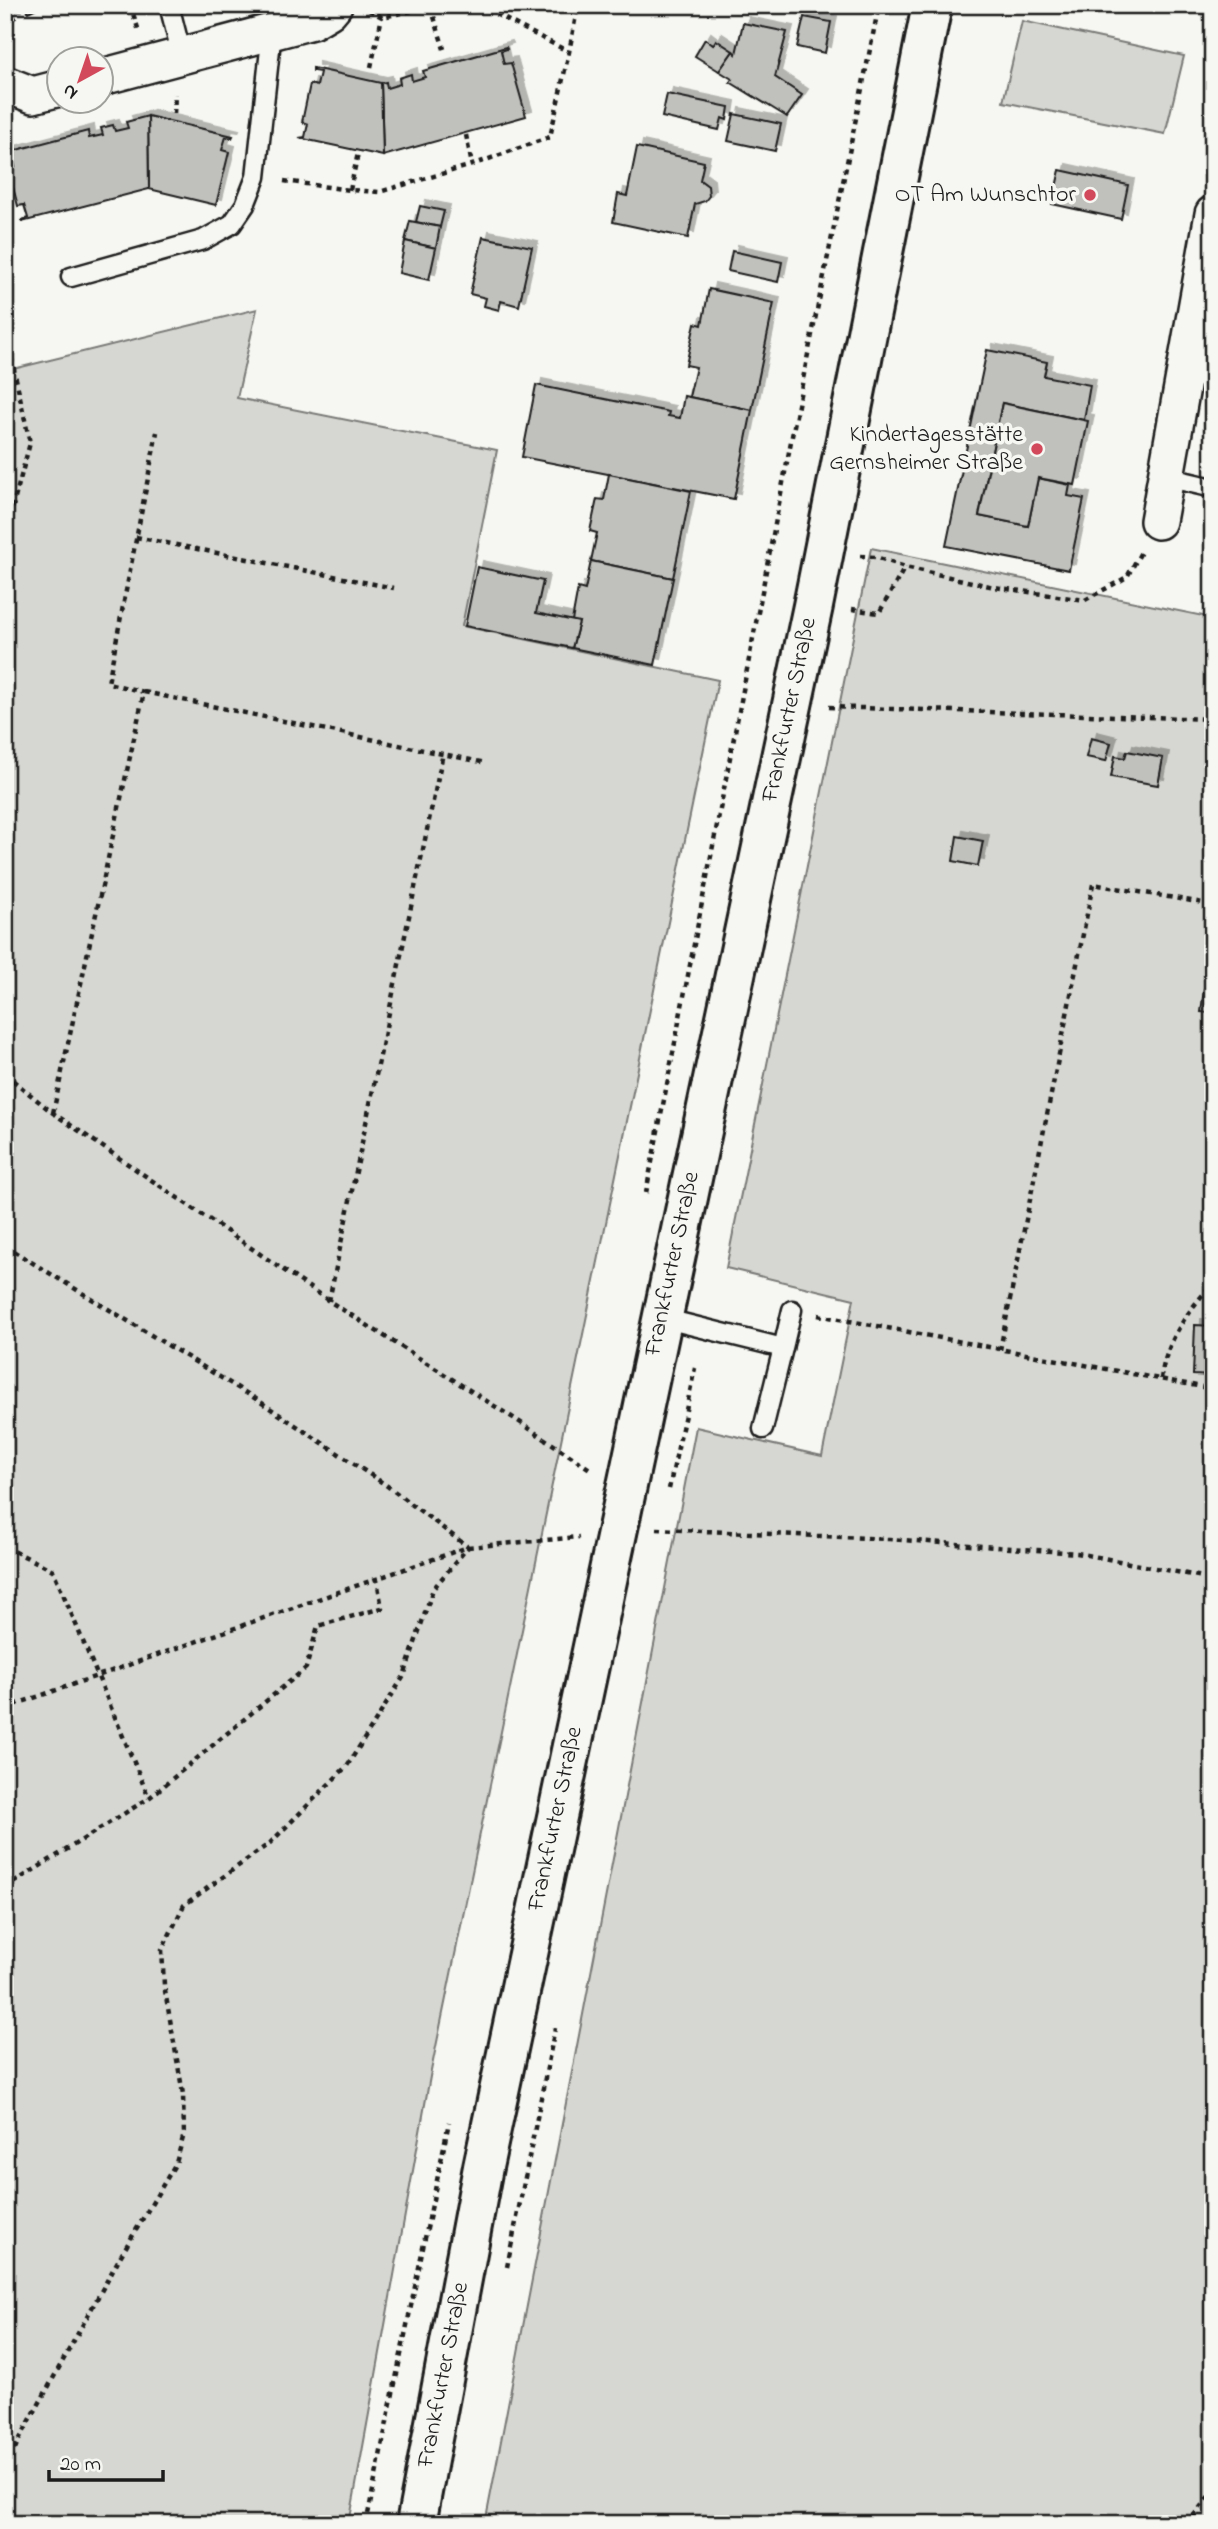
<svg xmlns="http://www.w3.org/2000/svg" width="1218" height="2529" viewBox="0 0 1218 2529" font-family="'Indie Flower',sans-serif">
  <defs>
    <filter id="shadow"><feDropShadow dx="6" dy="-6" stdDeviation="0" flood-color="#0004"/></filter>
  </defs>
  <rect width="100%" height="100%" fill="#f6f6f2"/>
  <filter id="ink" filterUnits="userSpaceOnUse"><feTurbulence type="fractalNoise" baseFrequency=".0143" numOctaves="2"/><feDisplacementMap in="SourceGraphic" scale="14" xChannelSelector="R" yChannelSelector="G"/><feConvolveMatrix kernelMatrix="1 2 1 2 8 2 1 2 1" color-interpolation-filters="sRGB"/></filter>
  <g filter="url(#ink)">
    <!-- green -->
    <g fill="#d6d6d2" stroke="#797977" stroke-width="2">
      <polygon points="1022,21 1184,56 1165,134 1003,102"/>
      <polygon points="257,309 237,398 497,450 462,626 718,680 431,2071 349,2524 5,2524 5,371"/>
      <polygon points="871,548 1213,618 1213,2524 485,2524 696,1427 822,1456 854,1299 726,1268"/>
    </g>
    <!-- building -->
    <g fill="#c0c0bd" stroke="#1c1c1c" stroke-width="2" filter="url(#shadow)">
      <polygon points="8,5 43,5 28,12 26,6 13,12 16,18 14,19"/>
      <polygon points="804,17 831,22 825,53 797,47"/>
      <polygon points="743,23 787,32 775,77 802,95 787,117 730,82 732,79 719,71 733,51 736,54"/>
      <polygon points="705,39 713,45 716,40 733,51 719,71 695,56"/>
      <polygon points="506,47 507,49 501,51 504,64 511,63 526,116 383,156 381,83 386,82 387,88 400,84 399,78 411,74 412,81 425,77 423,71"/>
      <polygon points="313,68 381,83 383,156 299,138 305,137 308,124 302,122 310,84 317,86 320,72 313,71"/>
      <polygon points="667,94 729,107 727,120 722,118 719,130 662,117"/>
      <polygon points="734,114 781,124 775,151 728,141"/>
      <polygon points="148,116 233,136 232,138 226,137 222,150 229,152 216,205 149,189"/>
      <polygon points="148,116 149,189 22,222 22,220 28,218 24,205 18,206 8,169 15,167 11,153 5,155 5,153 88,131 89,138 103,135 101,128 113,125 115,131 128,128 126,122"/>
      <polygon points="637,147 704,162 700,180 708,186 709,196 705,201 695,204 688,238 613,222 618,194 627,196"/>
      <polygon points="1060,170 1128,185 1121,219 1052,204"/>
      <polygon points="420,206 444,211 440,227 416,222"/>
      <polygon points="410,221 440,227 436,248 405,241"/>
      <polygon points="483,237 532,247 519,306 501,301 499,310 484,306 486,298 470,294"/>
      <polygon points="405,241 436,248 429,280 399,273"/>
      <polygon points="732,251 782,262 778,282 728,271"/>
      <polygon points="709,289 774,303 752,410 689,397 696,367 686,365 695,323 702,325"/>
      <polygon points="987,350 1047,362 1044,376 1090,385 1084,420 1002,403 979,516 1028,526 1038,478 1070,485 1068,496 1084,499 1069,570 946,546"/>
      <polygon points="536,385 669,412 668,416 680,418 684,396 752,410 734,499 522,457"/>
      <polygon points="1002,403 1088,421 1075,485 1038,478 1028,526 979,516"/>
      <polygon points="609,474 691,491 673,578 591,561 597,533 590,531 597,499 604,500"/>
      <polygon points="591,561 673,578 655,665 572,648 579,622 572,621 578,588 585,590"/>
      <polygon points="477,567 543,581 536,613 579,622 572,648 465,626"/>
      <polygon points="1091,738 1111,743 1106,761 1086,757"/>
      <polygon points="1127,751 1163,758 1158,785 1111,777 1115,756 1125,758"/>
      <polygon points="957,836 983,841 978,866 953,861"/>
      <polygon points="1204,989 1213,990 1213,1013 1201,1012"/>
      <polygon points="1195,1325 1213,1326 1213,1376 1193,1375"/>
    </g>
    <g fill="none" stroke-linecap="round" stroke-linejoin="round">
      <!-- lane casing -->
      <g stroke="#1c1c1c" stroke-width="23">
        <g id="lane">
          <polyline points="169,5 182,56"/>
          <polyline points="71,277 203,240 232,224 245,205 256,177 272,31"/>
          <polyline points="1166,477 1213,488"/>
          <polyline points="662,1318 783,1348 792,1310"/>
          <polyline points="763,1429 783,1348"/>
        </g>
      </g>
      <!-- street casing -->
      <g stroke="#1c1c1c" stroke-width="40">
        <g id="street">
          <polyline points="102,77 312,21 329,11 334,5"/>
          <polyline points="5,84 33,95 60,88"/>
          <polyline points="1158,521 1213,214"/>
        </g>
      </g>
      <!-- primary casing -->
      <g stroke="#1c1c1c" stroke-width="44">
        <polyline id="primary" points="416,2524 483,2167 813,606 932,5"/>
      </g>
      <!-- path -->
      <g stroke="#1c1c1c" stroke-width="4.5" stroke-dasharray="5 5" stroke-linecap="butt">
        <polyline points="130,5 139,31"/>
        <polyline points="478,5 569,52 578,5"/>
        <polyline points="431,7 444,49"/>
        <polyline points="369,10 382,17 431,7 471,5"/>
        <polyline points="371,67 382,17"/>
        <polyline points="174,114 175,94"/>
        <polyline points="466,135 472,165"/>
        <polyline points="284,181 350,190 379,192 472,165 550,137 569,52"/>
        <polyline points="350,190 358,153"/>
        <polyline points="5,328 30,443 5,535"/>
        <polyline points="136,537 394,588"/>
        <polyline points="860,556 876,557 905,567 994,587 1085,600 1127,577 1141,552"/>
        <polyline points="852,609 879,613 905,567"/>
        <polyline points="144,692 486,763"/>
        <polyline points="829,707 1213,719"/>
        <polyline points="5,1074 53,1113 329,1301 515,1419 593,1471"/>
        <polyline points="53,1113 144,692 108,683 157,432"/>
        <polyline points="646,1193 804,374 879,5"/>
        <polyline points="5,1246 256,1399 386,1485 468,1547 433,1589 404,1676 347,1766 270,1843 184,1905 162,1950 164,1985 183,2094 184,2134 176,2163 120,2257 17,2444 5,2473"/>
        <polyline points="329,1301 443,753"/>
        <polyline points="818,1315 1213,1389"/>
        <polyline points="1000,1350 1093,884 1209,904 1213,915"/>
        <path d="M1161,1379c4,-35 27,-70 52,-95"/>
        <polyline points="669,1489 695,1368"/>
        <polyline points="657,1529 889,1539 1077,1553 1213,1579"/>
        <polyline points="5,1547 53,1570 149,1798"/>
        <polyline points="5,1708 468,1547 579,1537"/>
        <polyline points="5,1888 149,1798 306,1668 318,1626 382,1608 377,1580"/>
        <polyline points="507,2267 555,2028"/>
        <polyline points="366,2524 449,2122"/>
        <polyline points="1187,2524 1213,2491"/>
      </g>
      <!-- lane -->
      <use href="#lane" stroke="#f6f6f2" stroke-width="18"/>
      <!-- street -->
      <use href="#street" stroke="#f6f6f2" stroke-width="35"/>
      <!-- primary -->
      <use href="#primary" stroke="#f6f6f2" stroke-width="38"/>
    </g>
  </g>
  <!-- markers -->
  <g fill="#d1495b" stroke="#f6f6f2" stroke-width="2.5">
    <circle cx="1090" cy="195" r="7"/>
    <circle cx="1037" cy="449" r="7"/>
  </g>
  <g text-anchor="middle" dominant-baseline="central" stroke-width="7" stroke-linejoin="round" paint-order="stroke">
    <!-- poi labels -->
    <g font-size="24" fill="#1c1c1c" stroke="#f6f6f2" text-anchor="end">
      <text x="1076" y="195">OT Am Wunschtor</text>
      <text x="1023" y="435">Kindertagesstätte<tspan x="1023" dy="28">Gernsheimer Straße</tspan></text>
    </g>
    <!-- street labels -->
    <g font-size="24" fill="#1c1c1c" stroke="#f6f6f2">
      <text transform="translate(790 710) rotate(-78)">Frankfurter Straße</text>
      <text transform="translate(673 1264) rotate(-78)">Frankfurter Straße</text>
      <text transform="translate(556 1819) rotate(-78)">Frankfurter Straße</text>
      <text transform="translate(444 2375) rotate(-79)">Frankfurter Straße</text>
    </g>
  </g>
  <!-- margin -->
  <rect width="1218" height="2529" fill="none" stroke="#f6f6f2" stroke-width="28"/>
  <rect x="14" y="14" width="1190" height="2501" fill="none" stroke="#1c1c1c" stroke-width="2.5" filter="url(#ink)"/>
  <!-- north arrow -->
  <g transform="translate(80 80) rotate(220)"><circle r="33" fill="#f6f6f2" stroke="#9f9f9c" stroke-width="2"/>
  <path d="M0-5L12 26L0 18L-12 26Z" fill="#d1495b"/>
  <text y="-10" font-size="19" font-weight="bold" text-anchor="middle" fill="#1c1c1c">N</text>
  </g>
  <!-- scale -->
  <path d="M49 2470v10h114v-10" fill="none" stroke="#1c1c1c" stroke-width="3.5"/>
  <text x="60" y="2470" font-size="21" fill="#1c1c1c" stroke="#f6f6f2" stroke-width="5" paint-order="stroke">20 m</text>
</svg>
